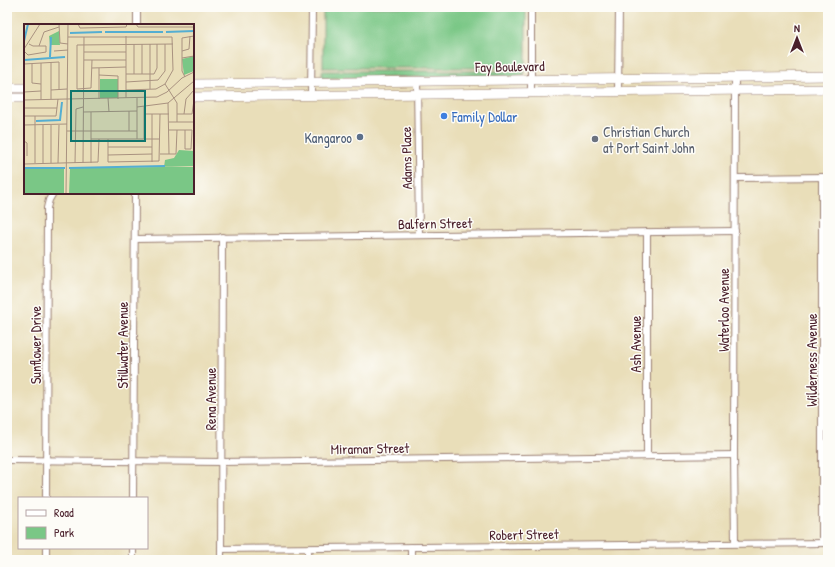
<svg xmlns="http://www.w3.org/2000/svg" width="835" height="567" viewBox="0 0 835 567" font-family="'Patrick Hand',sans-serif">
  <rect width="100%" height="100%" fill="#fdfcf7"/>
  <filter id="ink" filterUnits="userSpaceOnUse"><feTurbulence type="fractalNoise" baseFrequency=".025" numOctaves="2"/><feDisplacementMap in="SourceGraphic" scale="8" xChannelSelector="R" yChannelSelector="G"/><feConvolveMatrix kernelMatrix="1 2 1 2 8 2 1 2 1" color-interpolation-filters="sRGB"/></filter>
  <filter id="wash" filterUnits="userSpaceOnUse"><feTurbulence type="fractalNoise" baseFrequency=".012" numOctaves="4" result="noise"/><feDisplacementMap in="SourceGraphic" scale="16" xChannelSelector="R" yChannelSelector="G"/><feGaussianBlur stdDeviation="0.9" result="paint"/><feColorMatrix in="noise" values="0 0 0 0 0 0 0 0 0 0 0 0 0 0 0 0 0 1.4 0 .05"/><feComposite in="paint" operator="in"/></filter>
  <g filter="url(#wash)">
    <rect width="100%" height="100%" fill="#e9deb9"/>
    <!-- green -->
    <g fill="#7ac786" stroke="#627358">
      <rect x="323" y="7" width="203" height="61"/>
      <polygon points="322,71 524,71 524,76 322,78"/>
    </g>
  </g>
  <g filter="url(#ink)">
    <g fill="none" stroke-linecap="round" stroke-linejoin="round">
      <!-- minor casing -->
      <g stroke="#9a7e72" stroke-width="8">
        <g id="minor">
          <polyline points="531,7 531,93"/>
          <polyline points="137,25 137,7"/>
          <polyline points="735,77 734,455 735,543"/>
          <polyline points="417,81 419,235"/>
          <polyline points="618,92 619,7"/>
          <polyline points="311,95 312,7"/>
          <polyline points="822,177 822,543"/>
          <polyline points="735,178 828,177"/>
          <polyline points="647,232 647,456"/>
          <polyline points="135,239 735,231"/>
          <polyline points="7,460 222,462 734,455"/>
          <polyline points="46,498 47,208 49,200 53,193"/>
          <polyline points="133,498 135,193"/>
          <polyline points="411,547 411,560"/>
          <polyline points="221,549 828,543"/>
          <polyline points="46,560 46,548"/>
          <polyline points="133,560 133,548"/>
          <polyline points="221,560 222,237"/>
          <polyline points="308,560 308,549"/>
        </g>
      </g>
      <!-- secondary casing -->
      <g stroke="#9a7e72" stroke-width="10">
        <g id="secondary">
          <polyline points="193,84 828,76"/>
          <polyline points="7,88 25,88"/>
          <polyline points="193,97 828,89"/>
          <polyline points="7,98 25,98"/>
        </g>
      </g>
      <!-- minor -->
      <use href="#minor" stroke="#fff" stroke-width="6"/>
      <!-- secondary -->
      <use href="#secondary" stroke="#fff" stroke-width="9"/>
    </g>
  </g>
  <!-- markers -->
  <circle fill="#3f7fe0" stroke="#fdfcf7" stroke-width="1.5" cx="444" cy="116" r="4"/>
  <circle fill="#5c6f8a" stroke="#fdfcf7" stroke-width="1.5" cx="360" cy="137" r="4"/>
  <circle fill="#6b7280" stroke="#fdfcf7" stroke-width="1.5" cx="595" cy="139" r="4"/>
  <g text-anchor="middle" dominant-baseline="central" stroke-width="3" stroke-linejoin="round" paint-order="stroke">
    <!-- street labels -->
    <g font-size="14" fill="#4a1f2b" stroke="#fdfcf7">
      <text transform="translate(510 66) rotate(-1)">Fay Boulevard</text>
      <text transform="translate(406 158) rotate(-91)">Adams Place</text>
      <text transform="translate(435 223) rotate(-1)">Balfern Street</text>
      <text transform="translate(723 310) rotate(-90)">Waterloo Avenue</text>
      <text transform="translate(635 344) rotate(-90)">Ash Avenue</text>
      <text transform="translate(35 345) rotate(-90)">Sunflower Drive</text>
      <text transform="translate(122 345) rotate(-90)">Stillwater Avenue</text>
      <text transform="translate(811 360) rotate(-90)">Wilderness Avenue</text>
      <text transform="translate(210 399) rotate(-90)">Rena Avenue</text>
      <text transform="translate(370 448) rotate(-1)">Miramar Street</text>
      <text transform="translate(524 534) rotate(-1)">Robert Street</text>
    </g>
    <!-- shop labels -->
    <g font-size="14" fill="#366cbe" stroke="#fdfcf7" text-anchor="start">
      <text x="452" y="116">Family Dollar</text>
    </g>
    <!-- worship labels -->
    <g font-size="14" fill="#5b616d" stroke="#fdfcf7" text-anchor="start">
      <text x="603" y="131">Christian Church<tspan x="603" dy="16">at Port Saint John</tspan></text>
    </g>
    <!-- service labels -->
    <g font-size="14" fill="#4e5e75" stroke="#fdfcf7" text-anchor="end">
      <text x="352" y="137">Kangaroo</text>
    </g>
  </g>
  <!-- overview -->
  <g transform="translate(24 24)">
    <rect width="170" height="170" fill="#e9deb9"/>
    <path d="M35,7l1,14h-10l-1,-9zM170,32v15l-10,4 -2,-16zM76,55h18v19h-18zM155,126l15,1v15h-30l30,1v27h-125l1,-26 94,-1 1,-7 9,-2zM40,144v26h-40v-25z" fill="#7ac786"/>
    <path fill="none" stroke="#54aed2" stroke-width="2" d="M81,8h58M142,8l28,-1M46,9l32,-1M0,17l4,-17M26,33l1,-20M0,36l41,-3M12,97l24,-1 2,-18M0,144h41M45,144l96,-2"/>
    <path fill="none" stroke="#a99280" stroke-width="1" d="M35,0l1,19 8,1M54,0l2,4 46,-1 1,-3M112,0l2,3h56M102,12v62M44,13h104l1,33 -8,14 -9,5 -30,1M126,20v45M15,22l5,-14 15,-5M0,25l16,-25M0,27l4,4 18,-3v-6h-13l-4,-2M30,27l14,-1M158,27l7,-2 1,-13M60,28h42M158,34l12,-2M60,36h42M68,36l-1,28 -14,1v-44l96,-1M0,40l35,-2v28M8,40v19l9,1M68,44l34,-1M102,50h28l3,-6v-24M110,50v-30M118,50v-30M75,51l19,1v23M161,53l-3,-6v-33l12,-2M102,58l32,-2 7,-9v-27M141,60l12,19v19M27,66l16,-1M0,68l17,-1M84,74l1,14M113,74v41M27,75v-37M43,75l90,-2 10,-5 15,-14 12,-6M75,75v-31M0,76l43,-1M17,76v-37M144,79l1,51M120,82v33M113,83l31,-4 26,-22M0,84h33M105,87v20M59,88l54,-1M120,90h25M128,90v48M153,90h15l2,-14M160,90l2,-15 8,-9M0,92h32l2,-17M11,92v47M145,98h25M0,101l43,-1M145,106h23M161,106v19h6l1,-19M43,107h70M67,115h69M84,115v23l51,-1 1,-47M0,117l3,2v13M84,123h44M136,130h16l1,-24M84,131l44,-1M19,139v-38M27,139v-38M34,139l1,-38M51,139l1,-54 7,-2M59,139l1,-126M67,139v-51M0,140l74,-2 1,-23M42,170l2,-170"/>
    <path fill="#0f766e" fill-opacity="0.15" stroke="#0f766e" stroke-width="2" d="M47,67h74v50h-74z"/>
    <rect width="170" height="170" fill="none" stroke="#4a1f2b" stroke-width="2"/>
  </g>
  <!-- margin -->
  <rect width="835" height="567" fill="none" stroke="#fdfcf7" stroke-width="24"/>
  <!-- legend -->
  <rect x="18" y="497" width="130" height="52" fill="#fdfcf7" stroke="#b5a4a5"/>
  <rect x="26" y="510" width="20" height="6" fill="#ffffff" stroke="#b5a4a5"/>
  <text x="54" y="517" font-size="12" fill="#4a1f2b">Road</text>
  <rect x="26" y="527" width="20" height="12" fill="#7ac786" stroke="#b5a4a5"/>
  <text x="54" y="537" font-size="12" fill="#4a1f2b">Park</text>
  <!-- north arrow -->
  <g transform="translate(797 38)" stroke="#fdfcf7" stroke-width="3" paint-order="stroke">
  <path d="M0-3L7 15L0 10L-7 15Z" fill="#4a1f2b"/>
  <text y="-6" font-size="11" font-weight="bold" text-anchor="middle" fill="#4a1f2b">N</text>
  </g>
</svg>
